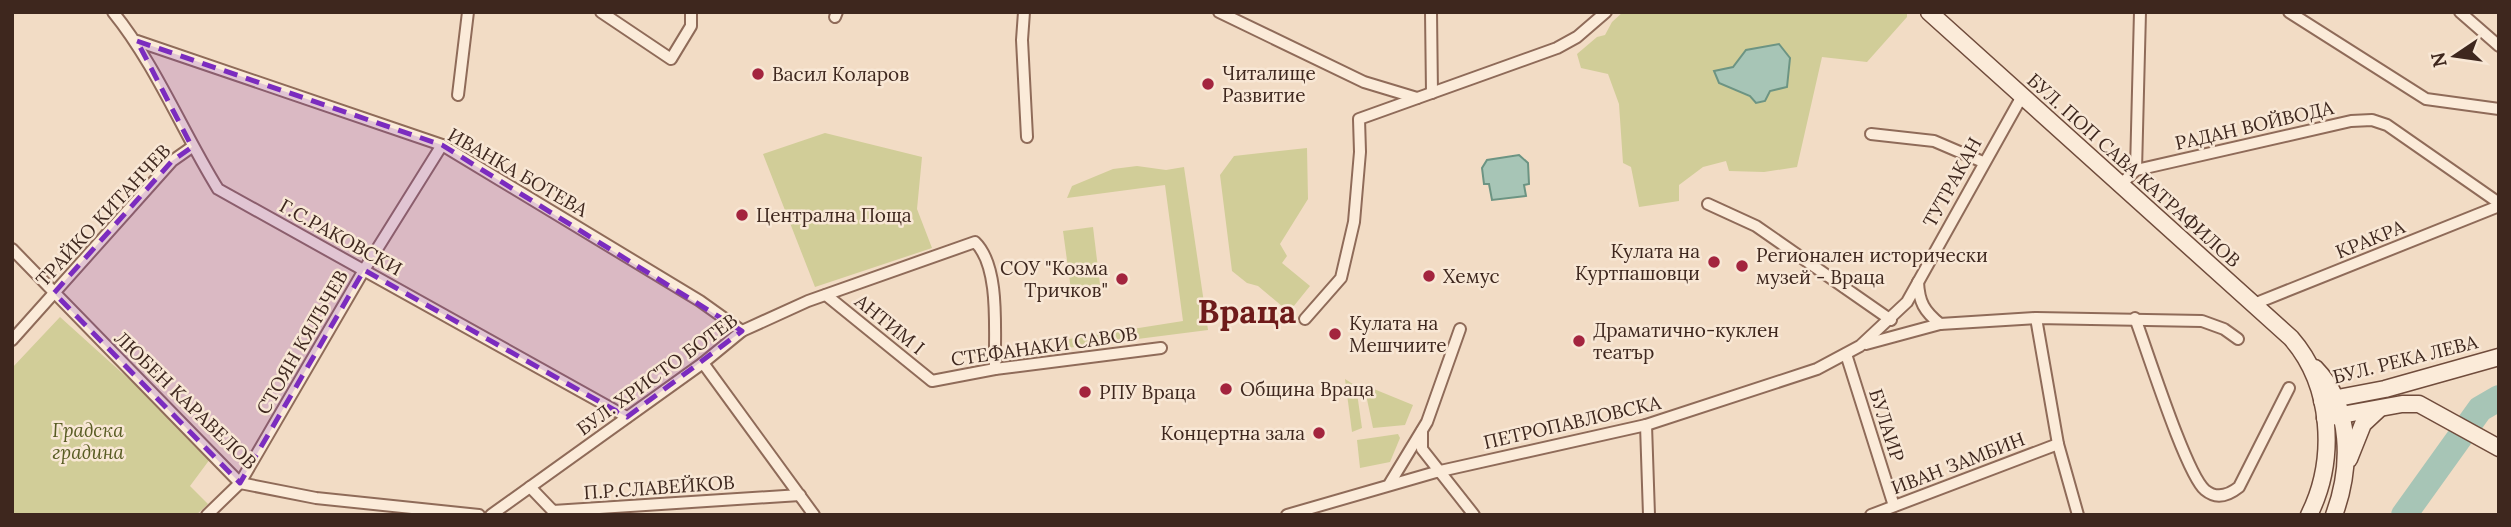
<svg xmlns="http://www.w3.org/2000/svg" width="2511" height="527" viewBox="0 0 2511 527" font-family="Lora,serif">
  <rect width="100%" height="100%" fill="#f2dcc5"/>
  <!-- green -->
  <g fill="#d1cd98">
    <polygon points="1623,12 1907,12 1907,17 1867,62 1822,57 1797,167 1764,172 1729,171 1726,161 1703,167 1679,185 1679,201 1639,207 1631,167 1623,163 1619,104 1608,74 1581,68 1577,54 1597,37 1605,35 1612,22"/>
    <polygon points="825,133 922,157 917,209 932,248 815,287 763,154"/>
    <polygon points="1307,148 1308,199 1280,244 1287,256 1282,263 1310,286 1289,312 1258,286 1247,283 1232,271 1220,175 1234,156"/>
    <polygon points="1137,166 1166,170 1184,167 1208,330 1067,348 1069,339 1183,321 1165,185 1067,198 1072,186 1113,169"/>
    <polygon points="1093,227 1101,293 1072,297 1063,231"/>
    <polygon points="60,317 213,455 190,486 208,504 196,515 12,515 12,368"/>
    <polygon points="1345,379 1356,386 1362,428 1352,432"/>
    <polygon points="1364,385 1413,405 1405,425 1373,428"/>
    <polygon points="1398,434 1400,438 1390,462 1360,468 1357,440"/>
  </g>
  <!-- water -->
  <g fill="#a7c5b6" stroke="#6c9483" stroke-width="2">
    <polygon points="1779,44 1790,58 1787,87 1770,91 1765,101 1756,103 1750,96 1719,83 1714,71 1733,67 1746,50"/>
    <polygon points="1519,155 1528,163 1529,184 1524,185 1526,196 1492,200 1489,184 1484,184 1482,168 1487,160"/>
  </g>
  <g fill="none" stroke-linecap="round" stroke-linejoin="round">
    <!-- river -->
    <polyline stroke="#a7c5b6" stroke-width="26" points="2404,515 2480,409 2499,398"/>
    <!-- street casing -->
    <g stroke="#8f6b59" stroke-width="14">
      <g id="street">
        <path d="M113,12c43,53 69,119 105,177l409,228"/>
        <polyline points="601,12 671,59 691,26 691,12"/>
        <polyline points="1024,12 1022,40 1027,137"/>
        <polyline points="1219,12 1364,82 1417,98"/>
        <polyline points="1431,12 1432,93"/>
        <polyline points="2289,12 2426,99 2499,109"/>
        <polyline points="2460,12 2499,46"/>
        <polyline points="835,17 837,12"/>
        <polyline points="137,41 442,145 700,301 742,331"/>
        <polyline points="458,95 468,12"/>
        <polyline points="1871,134 1934,141 1983,162"/>
        <polyline points="2136,170 2140,12"/>
        <polyline points="2119,186 2136,170 2351,121 2372,120 2387,125 2499,203"/>
        <polyline points="1708,204 1756,226 1891,320"/>
        <polyline points="12,249 240,483 316,498 479,515"/>
        <path d="M1918,282c1,20 6,29 22,42"/>
        <polyline points="826,295 932,381 995,369 1161,348"/>
        <polyline points="2254,304 2499,206"/>
        <polyline points="2036,318 2058,444 2078,515"/>
        <path d="M2135,318c12,32 51,156 70,172 12,10 24,5 34,-3l50,-99"/>
        <polyline points="1305,319 1341,278 1354,222 1360,152 1359,119 1557,48 1577,37 1606,12"/>
        <polyline points="12,340 172,161 192,147"/>
        <polyline points="1866,344 1940,324 2036,318 2202,321 2224,329 2238,339"/>
        <polyline points="1846,354 1894,506"/>
        <polyline points="703,363 814,515"/>
        <polyline points="1646,425 1649,515"/>
        <polyline points="1422,431 1422,449 1474,515"/>
        <polyline points="1390,483 1427,422 1460,329"/>
        <polyline points="530,487 553,511 800,495"/>
        <polyline points="207,515 240,483 364,270 442,145"/>
        <path d="M491,515l212,-152 39,-32 66,-30 167,-59c26,25 19,92 20,127"/>
        <polyline points="1287,515 1436,472 1646,425 1817,369 1860,346 1907,302 2021,98"/>
        <polyline points="1871,515 2058,444"/>
      </g>
    </g>
    <!-- secondary casing -->
    <g stroke="#704c3c" stroke-width="19">
      <g id="secondary">
        <path d="M1929,12l362,326c41,47 46,121 18,177"/>
        <path d="M2315,368c37,38 37,99 19,147"/>
        <polyline points="2322,401 2385,389 2499,357"/>
        <polyline points="2325,418 2402,404 2419,404 2499,448"/>
        <polyline points="2349,459 2363,424 2378,410"/>
      </g>
    </g>
    <!-- street -->
    <use href="#street" stroke="#fbebd9" stroke-width="10"/>
    <!-- secondary -->
    <use href="#secondary" stroke="#fbebd9" stroke-width="16"/>
  </g>
  <!-- marked area -->
  <path fill="#7b2cbf" fill-opacity="0.2" stroke="#7b2cbf" stroke-width="5" stroke-dasharray="14 9" stroke-linejoin="round" d="M137,41l305,104 300,186 -115,86 -263,-147 -124,213 -186,-190 118,-132 20,-14z"/>
  <!-- markers -->
  <g fill="#a3243e" stroke="#f8e7d5" stroke-width="2.5">
    <circle cx="758" cy="74" r="7"/>
    <circle cx="1208" cy="84" r="7"/>
    <circle cx="742" cy="215" r="7"/>
    <circle cx="1714" cy="262" r="7"/>
    <circle cx="1742" cy="266" r="7"/>
    <circle cx="1429" cy="276" r="7"/>
    <circle cx="1122" cy="279" r="7"/>
    <circle cx="1335" cy="334" r="7"/>
    <circle cx="1579" cy="341" r="7"/>
    <circle cx="1226" cy="389" r="7"/>
    <circle cx="1085" cy="392" r="7"/>
    <circle cx="1319" cy="433" r="7"/>
  </g>
  <g text-anchor="middle" dominant-baseline="central" stroke-width="5" stroke-linejoin="round" paint-order="stroke">
    <!-- poi labels -->
    <g font-size="19" fill="#3e271e" stroke="#f8e7d5" text-anchor="start">
      <text x="1222" y="73">Читалище<tspan x="1222" dy="22">Развитие</tspan></text>
      <text x="772" y="74">Васил Коларов</text>
      <text x="756" y="215">Централна Поща</text>
      <text x="1700" y="251" text-anchor="end">Кулата на<tspan x="1700" dy="22">Куртпашовци</tspan></text>
      <text x="1756" y="255">Регионален исторически<tspan x="1756" dy="22">музей - Враца</tspan></text>
      <text x="1108" y="268" text-anchor="end">СОУ "Козма<tspan x="1108" dy="22">Тричков"</tspan></text>
      <text x="1443" y="276">Хемус</text>
      <text x="1349" y="323">Кулата на<tspan x="1349" dy="22">Мешчиите</tspan></text>
      <text x="1593" y="330">Драматично-куклен<tspan x="1593" dy="22">театър</tspan></text>
      <text x="1240" y="389">Община Враца</text>
      <text x="1099" y="392">РПУ Враца</text>
      <text x="1305" y="433" text-anchor="end">Концертна зала</text>
    </g>
    <!-- street labels -->
    <g font-size="19" fill="#3e271e" stroke="#f8e7d5">
      <text transform="translate(2254 125) rotate(-13)">РАДАН ВОЙВОДА</text>
      <text transform="translate(2134 170) rotate(42)">БУЛ. ПОП САВА КАТРАФИЛОВ</text>
      <text transform="translate(518 172) rotate(30)">ИВАНКА БОТЕВА</text>
      <text transform="translate(1952 182) rotate(-61)">ТУТРАКАН</text>
      <text transform="translate(103 215) rotate(-47)">ТРАЙКО КИТАНЧЕВ</text>
      <text transform="translate(341 237) rotate(29)">Г.С.РАКОВСКИ</text>
      <text transform="translate(2370 239) rotate(-22)">КРАКРА</text>
      <text transform="translate(890 324) rotate(39)">АНТИМ I</text>
      <text transform="translate(302 342) rotate(-60)">СТОЯН КЯЛЪЧЕВ</text>
      <text transform="translate(1044 346) rotate(-8)">СТЕФАНАКИ САВОВ</text>
      <text transform="translate(2405 359) rotate(-14)">БУЛ. РЕКА ЛЕВА</text>
      <text transform="translate(657 374) rotate(-36)">БУЛ. ХРИСТО БОТЕВ</text>
      <text transform="translate(186 400) rotate(44)">ЛЮБЕН КАРАВЕЛОВ</text>
      <text transform="translate(1572 422) rotate(-13)">ПЕТРОПАВЛОВСКА</text>
      <text transform="translate(1887 425) rotate(72)">БУЛАИР</text>
      <text transform="translate(1958 463) rotate(-21)">ИВАН ЗАМБИН</text>
      <text transform="translate(659 487) rotate(-4)">П.Р.СЛАВЕЙКОВ</text>
    </g>
    <!-- park labels -->
    <g font-size="19" font-style="italic" fill="#585c23" stroke="#f8e7d5">
      <text x="88" y="430">Градска<tspan x="88" dy="22">градина</tspan></text>
    </g>
    <!-- town labels -->
    <g font-size="33" font-weight="bold" fill="#6e1b1a" stroke="#f8e7d5">
      <text x="1247" y="311">Враца</text>
    </g>
  </g>
  <!-- border -->
  <rect width="2511" height="527" fill="none" stroke="#3e271e" stroke-width="28"/>
  <!-- north arrow -->
  <g transform="translate(2455 56) rotate(257)" stroke="#f8e7d5" stroke-width="5" paint-order="stroke">
  <path d="M0-5L12 26L0 18L-12 26Z" fill="#3e271e"/>
  <text y="-10" font-size="19" font-weight="bold" text-anchor="middle" fill="#3e271e">N</text>
  </g>
</svg>
